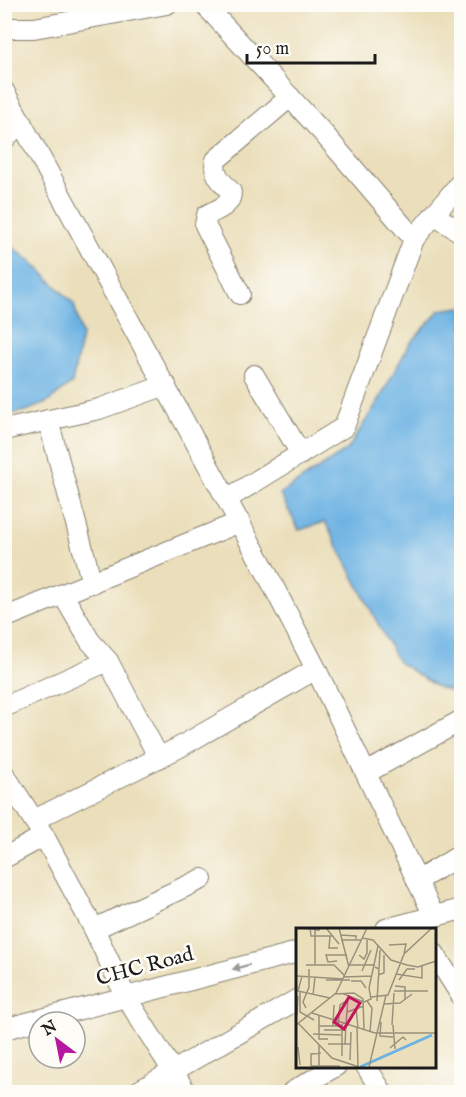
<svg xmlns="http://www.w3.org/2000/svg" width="466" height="1097" viewBox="0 0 466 1097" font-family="'IM FELL English',serif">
  <rect width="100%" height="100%" fill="#fdfcf7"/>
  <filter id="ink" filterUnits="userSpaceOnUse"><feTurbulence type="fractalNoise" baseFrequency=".0167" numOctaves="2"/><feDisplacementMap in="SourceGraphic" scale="12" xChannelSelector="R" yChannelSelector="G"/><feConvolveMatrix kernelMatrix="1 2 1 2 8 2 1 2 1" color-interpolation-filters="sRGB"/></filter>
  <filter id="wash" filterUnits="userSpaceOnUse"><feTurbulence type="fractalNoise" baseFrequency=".008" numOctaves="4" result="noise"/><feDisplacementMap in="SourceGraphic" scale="24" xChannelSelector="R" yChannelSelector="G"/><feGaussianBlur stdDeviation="1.35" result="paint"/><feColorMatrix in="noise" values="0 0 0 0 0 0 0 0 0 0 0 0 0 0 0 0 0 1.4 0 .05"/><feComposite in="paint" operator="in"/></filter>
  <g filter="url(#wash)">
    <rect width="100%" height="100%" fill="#ebdfbb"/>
    <!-- water -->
    <g fill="#6cb2e3" stroke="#446780" stroke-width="1.5">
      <polygon points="5,242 31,261 74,304 82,336 72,383 48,402 26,411 5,415"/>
      <polygon points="461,307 462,307 461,694 437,687 398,662 325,522 299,530 280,494 348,449 380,398 409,345 440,310"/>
    </g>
  </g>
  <g filter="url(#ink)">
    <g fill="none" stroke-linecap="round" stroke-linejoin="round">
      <!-- minor casing -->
      <g stroke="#847e6c" stroke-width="22">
        <g id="minor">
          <polyline points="204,4 323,133 414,239"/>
          <polyline points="4,28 34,28 167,4"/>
          <polyline points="4,91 263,566 316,669 434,916"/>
          <polyline points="4,140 21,121"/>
          <polyline points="434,215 462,233"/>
          <path d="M240,294l-35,-69 2,-10c11,-6 24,-9 24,-23 -8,-9 -19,-18 -15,-32l74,-63"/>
          <polyline points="254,375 301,454"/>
          <polyline points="48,420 92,583"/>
          <polyline points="4,430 99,409 166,385"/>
          <polyline points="227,499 344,427 414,239 462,181"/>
          <polyline points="63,595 90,641 108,661 159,758"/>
          <polyline points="4,618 240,522"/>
          <polyline points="4,707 108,661"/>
          <polyline points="366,773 462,720"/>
          <polyline points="4,774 44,836 94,929 126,997 186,1092"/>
          <polyline points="34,820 178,748 316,669"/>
          <polyline points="4,858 44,836"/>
          <polyline points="417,881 462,854"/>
          <polyline points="94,929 202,879"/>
          <polyline points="386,929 462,909"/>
          <polyline points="434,953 462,997"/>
          <polyline points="4,1029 298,952"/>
          <polyline points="366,1066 382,1092"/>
          <polyline points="137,1092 298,999"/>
          <polyline points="292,1092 336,1066"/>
        </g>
      </g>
      <!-- minor -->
      <use href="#minor" stroke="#fff" stroke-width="20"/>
    </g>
    <!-- one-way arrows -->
    <defs><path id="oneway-solid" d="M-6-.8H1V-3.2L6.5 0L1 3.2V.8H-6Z" transform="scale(1.5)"/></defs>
    <use fill="#999" href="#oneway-solid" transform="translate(241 967) rotate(165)"/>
  </g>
  <g text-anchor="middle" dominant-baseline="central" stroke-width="5" stroke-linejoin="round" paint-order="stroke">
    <!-- street labels -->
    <g font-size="21" fill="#1c1c1c" stroke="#fdfcf7">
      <text transform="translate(145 967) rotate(-15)">CHC Road</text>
    </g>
  </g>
  <!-- overview -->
  <g transform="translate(296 928)">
    <rect width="140" height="140" fill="#ebdfbb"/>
    <path fill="none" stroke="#6cb2e3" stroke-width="3" d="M64,139l72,-32"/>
    <path fill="none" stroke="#98917b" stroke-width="1.5" d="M5,0l19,2M14,0l1,8h21M30,0l13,16M43,0l10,39M45,7l15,1v3M34,8l-1,12h9M66,10l11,2 18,20 16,5 11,2 18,-6M45,12h20M93,17l17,-1 -2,10M63,27l5,4 3,-6v-14M41,33l-9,1 -2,-7h21M10,37h28l10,10M19,37v-35M54,37h25M79,39l4,2 -2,32M83,40l1,-18M66,43l9,-21M100,46l26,4v-12M82,47l6,-2v-18M1,48l46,3M6,48l-4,15 32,7M48,49l28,-1M30,52h24M103,52l8,-11h8M55,53h10l5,7M99,58l10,1v13M98,63h34M4,64v20l14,8M39,66l19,-1 9,6 1,31M48,66l20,8 7,-3 -2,-11 9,-42M17,67l2,-18M75,69l17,-2 16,-41 28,-26M71,73l5,7 -2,24M88,76l16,-1 12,-9M10,80l-3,-6 6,-15v-18M60,80l2,20M51,84l17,-6M16,85l63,20M1,87l1,-19M23,88v23h9M85,94l-1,14 13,1M2,95l34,35 27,9M50,96l2,-26M0,97l40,-32 31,-65M96,97l2,-32M97,97l2,24M23,98h20M37,98l1,-21M42,98l2,-21 8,-5M61,100l1,39M28,102h22M79,105h61M17,106l28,1M32,116h22M49,116l1,-20M23,117v21M2,119l2,18M94,120l13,-11 3,3M46,128v-32M54,132l1,-28M15,138h29M15,138v-12l10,-1M73,139l17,-72"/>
    <path fill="#c2185b" fill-opacity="0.15" stroke="#c2185b" stroke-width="3" d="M53,69l11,6 -16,26 -10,-7z"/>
    <rect width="140" height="140" fill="none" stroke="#1c1c1c" stroke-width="3"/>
  </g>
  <!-- margin -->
  <rect width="466" height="1097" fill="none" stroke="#fdfcf7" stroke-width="24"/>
  <!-- north arrow -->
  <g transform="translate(57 1040) rotate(328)"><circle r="28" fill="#fdfcf7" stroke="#a3a29f" stroke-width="1.5"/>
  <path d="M0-4.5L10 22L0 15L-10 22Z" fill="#b5179e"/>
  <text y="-9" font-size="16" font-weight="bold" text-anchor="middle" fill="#1c1c1c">N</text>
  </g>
  <!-- scale -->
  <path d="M247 54v9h128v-9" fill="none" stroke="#1c1c1c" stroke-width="3"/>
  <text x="256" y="54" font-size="18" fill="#1c1c1c" stroke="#fdfcf7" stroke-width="4.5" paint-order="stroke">50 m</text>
</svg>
